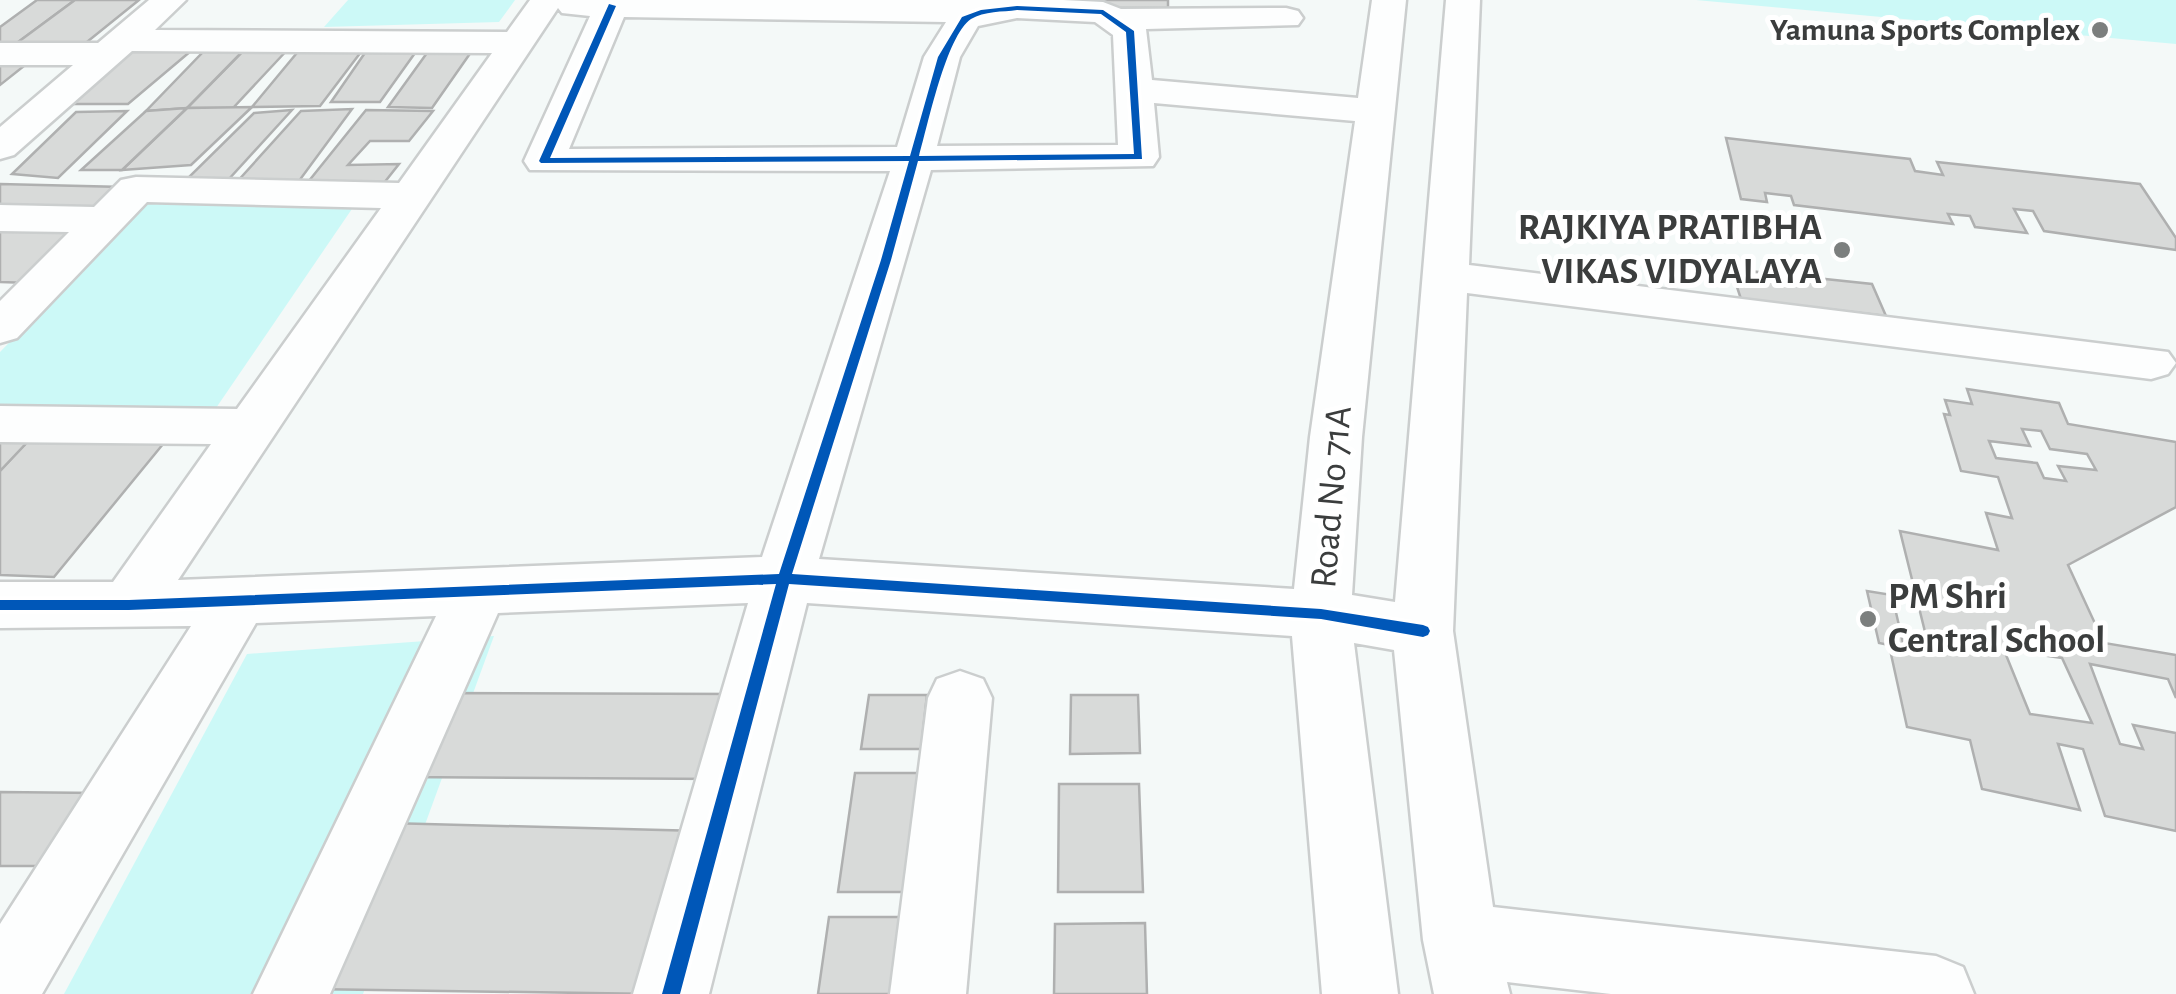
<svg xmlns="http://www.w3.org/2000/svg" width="2176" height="994" viewBox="0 0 2176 994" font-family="'Alegreya Sans',sans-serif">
  <rect width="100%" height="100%" fill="#f4f9f8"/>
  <!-- green -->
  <g fill="#ccf9f7">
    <polygon points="348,0 515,0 499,22 324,27"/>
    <polygon points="1696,0 2176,0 2176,44"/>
    <polygon points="149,200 356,203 214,411 0,409 0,352"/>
    <polygon points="494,636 363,994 64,994 247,654"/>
  </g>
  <!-- building -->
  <g fill="#d8dad9" stroke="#afb0b0" stroke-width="2.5" fill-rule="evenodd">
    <polygon points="37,0 75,0 10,48 0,48 0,27"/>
    <polygon points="75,0 139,0 77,50 10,48"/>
    <rect x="1092" y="0" width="76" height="8"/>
    <polygon points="198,45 128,104 63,104 131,46"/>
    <polygon points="476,45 432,108 388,107 432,46"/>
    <polygon points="420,46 380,102 331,102 369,47"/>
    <polygon points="290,47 233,108 187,108 243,51"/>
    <polygon points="301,48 364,48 320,106 252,107"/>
    <polygon points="204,51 243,51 187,108 146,111"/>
    <polygon points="0,62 29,62 0,85"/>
    <polygon points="252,107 191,165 122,170 187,108"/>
    <polygon points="187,108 122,170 81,170 146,111"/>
    <polygon points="352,109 296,185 235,184 301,111"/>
    <polygon points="292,110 228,180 187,179 254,113"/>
    <polygon points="366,110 433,111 409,141 370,141 348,165 399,164 380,188 304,187"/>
    <polygon points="127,111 58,178 12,174 76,112"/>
    <polygon points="1726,138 1910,159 1915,171 1943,175 1937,162 2140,184 2176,238 2176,250 2044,231 2033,211 2014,209 2027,233 1975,227 1970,216 1948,214 1953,224 1794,205 1791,196 1765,193 1767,202 1741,199"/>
    <polygon points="0,184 122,187 97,214 0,212"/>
    <polygon points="0,224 81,228 30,283 0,282"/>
    <polygon points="1731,269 1872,284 1886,316 1741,299"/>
    <path d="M1967,389l92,14 9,21 108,18v65l-108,58 36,78 72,12v43l-8,-19 -78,-15 30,80 23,5 -10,-24 43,8v98l-71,-15 -22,-67 -25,-5 22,66 -98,-21 -12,-49 -63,-13 -18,-82 -10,-2 -12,-52 25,4 11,48 26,5 -29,-117 98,19 -12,-37 26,5 -14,-41 -37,-6 -17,-57 6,1 -5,-15 27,4zM2022,429l19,2 9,18 37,5 9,16 -38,-4 8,15 -22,-3 -7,-15 -41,-5 -7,-17 41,5zM2004,650l58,8 30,65 -62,-9z"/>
    <polygon points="34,435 168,438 54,577 0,575 0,471"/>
    <polygon points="34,435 0,471 0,439"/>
    <polygon points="439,693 742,694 721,779 401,777"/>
    <polygon points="869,695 927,695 921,749 861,749"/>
    <polygon points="1071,695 1138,695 1140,753 1070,754"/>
    <polygon points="855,773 926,773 913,892 838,892"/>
    <polygon points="1059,784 1139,784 1143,892 1058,892"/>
    <polygon points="0,792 98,793 51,866 0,866"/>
    <polygon points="388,823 700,831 656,994 310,989"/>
    <polygon points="829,917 916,917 908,994 818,994"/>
    <polygon points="1145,923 1147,994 1054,994 1055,924"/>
  </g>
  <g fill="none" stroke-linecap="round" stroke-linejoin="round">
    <!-- minor casing -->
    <g stroke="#cbcece" stroke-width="5">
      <g id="minor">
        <path d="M149,0h37l-31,30 352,2 23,-32h533l40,2 18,7 165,-1 12,3 5,7 -5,7 -152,4 6,51 206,18 14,-98h34l-44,437 -10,158 43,7 51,-602h34l-11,265 699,87 8,11 -8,11 -17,5 -684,-86 -14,338 40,276 443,49 27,11 11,27h-363l-104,-12 3,12h-76l-11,-54 -29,-290 -40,-7 44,351h-76l-30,-358 -485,-33 -98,391h-76l115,-391 -250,10 -168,381h-77l183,-378 -180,7 -214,371h-42v-70l191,-298 -191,2v-46h113l98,-138 -211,-2v-36l237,3 144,-201 -234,-6 -130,136 -17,5v-42l69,-69 -69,-1v-26l94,2 27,-27 15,-3 263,6 93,-130 -360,-2 -118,104 -14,4v-32l73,-62h-73v-22h98zM558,8l4,5 28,3 -66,145 6,9 360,1 -128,386 -584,23zM624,17l322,5 -22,35 -27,90 -328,2zM1017,18l78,4 18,13 5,110 -181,1 23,-89 18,-31zM1154,103l201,18 -45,316 -16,152 -475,-30 112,-389 222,-4 6,-9z"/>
        <polygon points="960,671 983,679 992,698 966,994 890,994 928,698 937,679"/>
      </g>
    </g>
    <!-- minor -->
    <use href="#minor" fill="#fdfefe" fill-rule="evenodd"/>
    <!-- cycleway casing -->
    <g stroke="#fff" stroke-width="7">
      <path id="cycleway" d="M609,4l7,2 -66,152 360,-2 28,-99 24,-40 19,-7 36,-4 86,4 31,21 8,128 -224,2 -27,99 -99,314 529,35 102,16 5,2 2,4 -2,4 -5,2 -102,-18 -532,-35 -109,410h-18l114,-410 -647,26h-129v-10h129l650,-26 102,-314 28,-99 -368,2 -2,-2zM1017,10l84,4 25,18 8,122 -215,2c9,-31 27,-120 52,-137 13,-8 32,-7 46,-9z"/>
    </g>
    <!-- cycleway -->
    <use href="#cycleway" fill="#0057b8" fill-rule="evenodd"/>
  </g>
  <!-- markers -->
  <g fill="#7c7f7e" stroke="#fff" stroke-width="4">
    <circle cx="2100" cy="30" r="10"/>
    <circle cx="1842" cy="250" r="10"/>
    <circle cx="1868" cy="619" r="10"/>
  </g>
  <g text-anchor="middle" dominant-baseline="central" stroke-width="10" stroke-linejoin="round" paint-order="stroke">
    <!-- far-poi labels -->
    <g font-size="32" font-weight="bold" fill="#3b3d3d" stroke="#fff" text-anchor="end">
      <text x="2080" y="30">Yamuna Sports Complex</text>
    </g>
    <!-- poi labels -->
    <g font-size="38" font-weight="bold" fill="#3b3d3d" stroke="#fff" text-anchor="end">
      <text x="1822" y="228">RAJKIYA PRATIBHA<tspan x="1822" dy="44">VIKAS VIDYALAYA</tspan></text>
      <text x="1888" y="597" text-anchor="start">PM Shri<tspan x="1888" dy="44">Central School</tspan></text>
    </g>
    <!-- street labels -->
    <g font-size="38" fill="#3b3d3d" stroke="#fff">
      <text transform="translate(1332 497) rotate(-85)">Road No 71A</text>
    </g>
  </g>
</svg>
